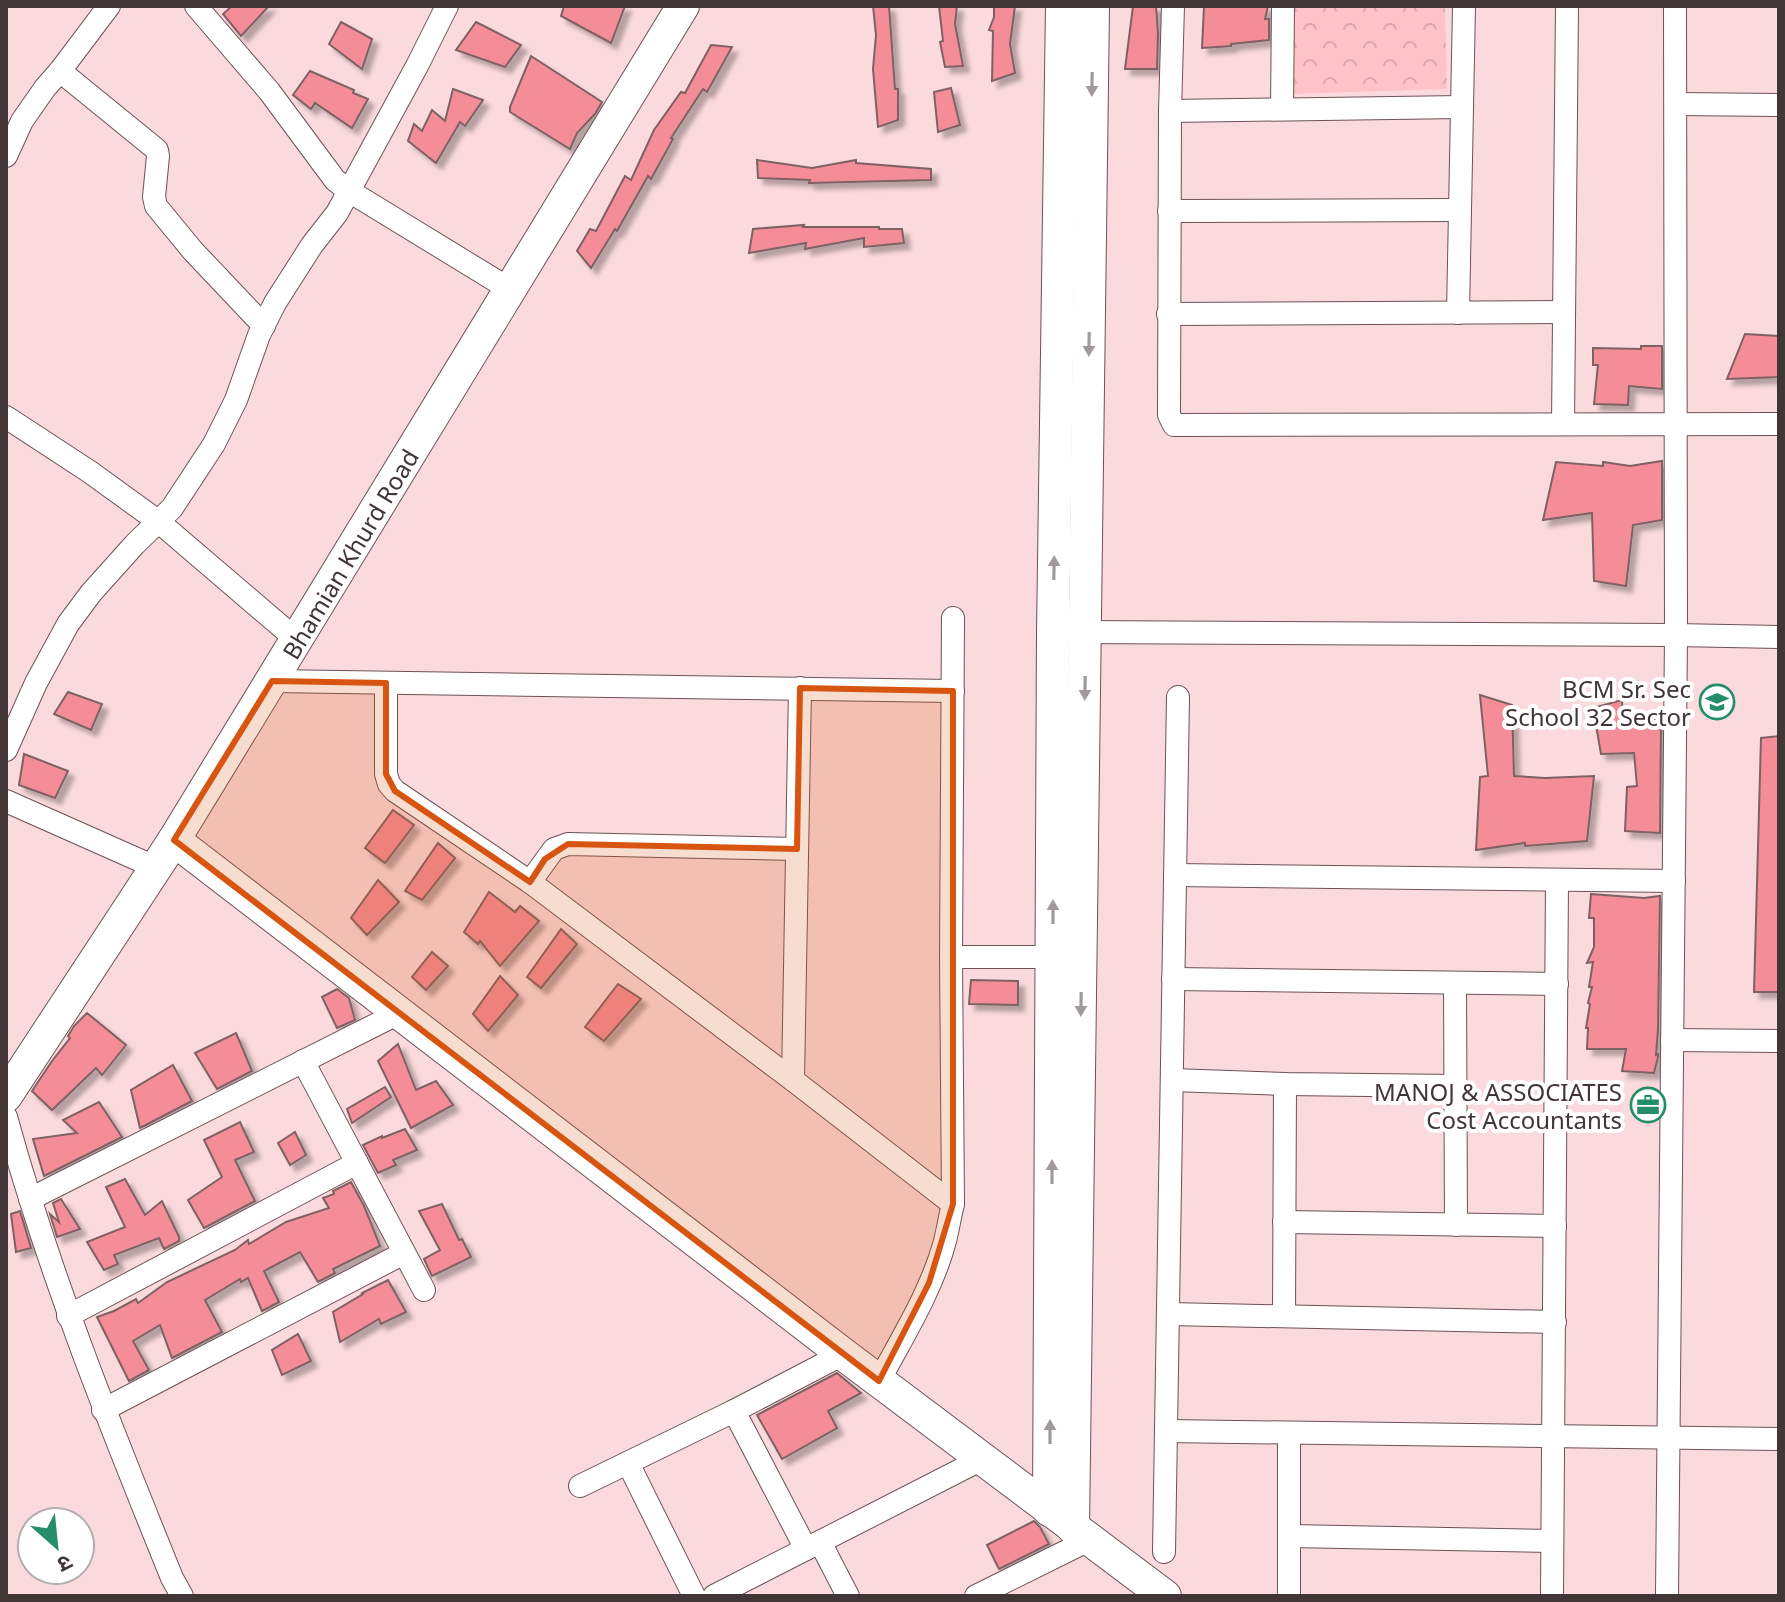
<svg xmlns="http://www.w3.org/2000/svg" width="1785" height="1602" viewBox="0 0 1785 1602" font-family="'Noto Sans','Noto Sans Devanagari',sans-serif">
  <defs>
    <pattern id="park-crowns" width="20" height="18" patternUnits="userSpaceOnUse" patternTransform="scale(2)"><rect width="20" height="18" fill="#ffc2c8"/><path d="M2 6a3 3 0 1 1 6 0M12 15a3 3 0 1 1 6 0" fill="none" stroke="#dca7ac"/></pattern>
    <filter id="shadow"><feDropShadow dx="6" dy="6" stdDeviation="2" flood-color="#0004"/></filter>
  </defs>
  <rect width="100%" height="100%" fill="#fadadc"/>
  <!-- park -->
  <polygon fill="url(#park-crowns)" points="1445,6 1447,89 1291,94 1289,7"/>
  <!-- building -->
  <g fill="#f58d99" stroke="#7e6264" stroke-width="2" filter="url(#shadow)">
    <polygon points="232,6 269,6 241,36 223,14"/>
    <polygon points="564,6 625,6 611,43 561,16"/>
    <polygon points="873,6 889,6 895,89 898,89 898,120 878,127 873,69 876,35"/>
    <polygon points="939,6 957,6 955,24 963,66 945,67 940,42 943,41"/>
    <polygon points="994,6 1015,6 1010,44 1015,73 992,81 993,31 989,30 994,17"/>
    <polygon points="1133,6 1156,6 1158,33 1157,69 1125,69"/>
    <polygon points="1214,6 1268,6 1265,19 1269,19 1269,40 1231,44 1231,46 1202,48 1204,7"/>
    <polygon points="341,22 372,39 362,69 329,44"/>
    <polygon points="476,22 521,45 505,67 456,50"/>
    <polygon points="711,45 732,47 707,92 703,89 671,138 673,139 651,179 648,176 617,231 615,229 591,268 577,251 590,229 596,231 625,176 631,180 654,130 681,92 685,93"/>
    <polygon points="531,56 602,102 595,114 577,133 570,149 510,112 510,107"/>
    <polygon points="310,71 354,90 353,93 368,99 352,128 315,103 311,109 293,95"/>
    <polygon points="951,88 960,125 938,132 934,92"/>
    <polygon points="453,89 483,100 465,126 460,122 436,163 408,141 414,124 422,131 432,110 445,121"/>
    <polygon points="757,160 812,168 856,160 856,163 931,169 931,180 809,183 810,180 758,178"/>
    <polygon points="804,225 803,227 879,227 879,229 902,229 904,243 864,247 864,238 805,249 806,243 749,253 753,229"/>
    <polygon points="1745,334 1779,336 1779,377 1727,379"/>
    <polygon points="1641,346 1662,346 1662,389 1629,386 1628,405 1594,404 1598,365 1593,365 1593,348 1641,349"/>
    <polygon points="1662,461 1662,520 1633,525 1626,586 1594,581 1592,513 1543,520 1556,462 1603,466 1603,462 1630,466"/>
    <polygon points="68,692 102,704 91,730 54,714"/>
    <polygon points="1480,695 1512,705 1514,776 1545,778 1594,776 1587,841 1525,846 1525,843 1476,850 1480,777 1488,776"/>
    <polygon points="1622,700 1623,723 1661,719 1660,833 1625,831 1627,787 1637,786 1634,753 1601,754 1593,708"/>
    <polygon points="1779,736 1779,992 1754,992 1761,738"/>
    <polygon points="24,754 68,771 55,798 19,785"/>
    <polygon points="393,810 414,825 385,863 365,848"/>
    <polygon points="438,843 455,858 422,900 405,891"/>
    <polygon points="378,880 399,902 367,935 351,918"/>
    <polygon points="489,892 515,912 520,906 539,921 500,966 480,941 478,944 464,932"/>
    <polygon points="1591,894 1644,898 1660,896 1658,1029 1656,1055 1658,1054 1658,1057 1654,1073 1622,1071 1626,1049 1587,1049 1588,1028 1586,1028 1590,1004 1588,1003 1592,987 1589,987 1593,962 1587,963 1594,947 1594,918 1589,918"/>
    <polygon points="561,929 577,944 541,988 527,977"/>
    <polygon points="432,952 448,966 426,990 412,977"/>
    <polygon points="500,976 518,995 488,1031 473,1014"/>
    <polygon points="971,980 1018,981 1018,1005 969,1004"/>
    <polygon points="618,984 641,999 604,1041 585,1027"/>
    <polygon points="337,989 349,998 355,1020 337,1028 322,997"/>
    <polygon points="87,1013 126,1045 102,1075 96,1068 52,1110 32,1091 52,1061 70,1038 68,1036 74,1026"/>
    <polygon points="236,1033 252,1071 217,1089 195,1053"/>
    <polygon points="398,1044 416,1090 436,1081 453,1105 411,1128 378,1061"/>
    <polygon points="173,1065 192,1101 140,1128 131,1090"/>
    <polygon points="385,1087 391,1097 352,1123 347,1109"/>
    <polygon points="99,1102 122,1137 44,1176 33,1139 77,1133 63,1120"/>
    <polygon points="240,1122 254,1152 235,1160 255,1201 204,1228 188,1200 222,1177 204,1140"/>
    <polygon points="405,1129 417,1150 393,1160 396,1165 378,1173 363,1145 382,1136 382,1138"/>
    <polygon points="295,1132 306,1155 290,1165 278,1143"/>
    <polygon points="125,1179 145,1215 162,1201 179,1237 179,1241 164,1249 159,1238 114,1255 118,1264 104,1270 87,1242 125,1227 106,1187"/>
    <polygon points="351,1182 364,1206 380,1246 333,1269 335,1273 318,1282 300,1252 264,1271 279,1302 262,1311 248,1278 241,1282 240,1279 205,1300 222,1332 172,1358 160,1325 133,1341 149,1370 129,1381 97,1317 114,1311 136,1299 138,1303 167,1282 235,1250 248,1240 249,1244 286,1222 329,1208 323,1198 334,1194 333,1191"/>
    <polygon points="61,1199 80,1229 57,1237 50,1214 59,1222 53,1203"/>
    <polygon points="442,1204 459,1240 462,1239 471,1257 432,1276 424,1259 440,1250 419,1211"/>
    <polygon points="20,1211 31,1248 16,1252 11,1214"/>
    <polygon points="388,1280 406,1312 381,1324 379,1319 340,1342 333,1312 363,1294 362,1293"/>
    <polygon points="298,1334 311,1361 282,1375 272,1350"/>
    <polygon points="837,1373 861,1393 828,1411 837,1428 782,1459 757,1415"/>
    <polygon points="1034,1521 1040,1527 1049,1544 999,1569 987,1545"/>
  </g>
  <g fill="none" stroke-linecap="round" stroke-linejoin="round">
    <!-- street casing -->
    <g stroke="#6d5255" stroke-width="24">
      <g id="street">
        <polyline points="196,6 269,91 335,180 349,191 511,290"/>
        <polyline points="1173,6 1170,111 1169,415 1174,425 1779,424"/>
        <polyline points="60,71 157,150 158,156 154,197 156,206 193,251 264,326"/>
        <polyline points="1676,104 1779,105"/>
        <polyline points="1282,109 1283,6"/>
        <polyline points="1170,111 1462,107"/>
        <polyline points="6,156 22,121 45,88 60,71 109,6"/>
        <polyline points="1169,211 1460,210"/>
        <polyline points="1458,313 1464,6"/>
        <polyline points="1168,314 1564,312"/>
        <polyline points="6,417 90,472 159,522 297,640"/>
        <polyline points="1563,424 1567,6"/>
        <polyline points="1072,632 1676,635 1779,637"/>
        <polyline points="272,681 953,691"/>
        <polyline points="386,683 386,774 389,784 395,791 530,882 793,1080 953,1204 951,957 953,618"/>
        <polyline points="6,750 36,683 68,624 91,593 135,544 172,508 214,444 236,400 259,335 275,303 312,245 337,213 417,66 447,6"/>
        <polyline points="6,801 157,868"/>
        <polyline points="1175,875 1674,881"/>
        <polyline points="530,882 554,849 568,844 797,849"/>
        <polyline points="951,957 1065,957"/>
        <polyline points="1173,979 1557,984"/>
        <polyline points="1455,983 1456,1225"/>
        <polyline points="1672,1040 1779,1041"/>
        <polyline points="303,1061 424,1290"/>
        <polyline points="793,1080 800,688"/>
        <polyline points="1172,1080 1285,1084 1455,1086"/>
        <path d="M6,1117c44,160 104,308 166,461l10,18"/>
        <polyline points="30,1199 399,1013"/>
        <polyline points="1284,1222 1555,1226"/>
        <polyline points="1168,1314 1555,1322"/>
        <polyline points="68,1316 357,1163"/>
        <polyline points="1284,1316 1285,1084"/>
        <path d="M879,1381c24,-45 53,-91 66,-140 3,-12 5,-25 8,-37"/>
        <polyline points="103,1410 404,1253"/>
        <polyline points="734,1411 806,1549"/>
        <polyline points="1166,1431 1779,1439"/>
        <polyline points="628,1463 694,1596"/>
        <polyline points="580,1486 734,1411 843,1354"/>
        <polyline points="1290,1536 1552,1541"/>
        <polyline points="820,1542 848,1596"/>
        <polyline points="1164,1552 1178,697"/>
        <polyline points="714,1596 982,1459"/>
        <polyline points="976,1596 1089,1540"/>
        <polyline points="1289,1596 1289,1433"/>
        <polyline points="1552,1596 1557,880"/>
        <polyline points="1667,1596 1676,635 1675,6"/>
      </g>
    </g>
    <!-- secondary casing -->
    <g stroke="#6d5255" stroke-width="34">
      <g id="secondary">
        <polyline points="174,840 843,1354 1165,1596"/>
        <polyline points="6,1096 174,840 683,6"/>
        <polyline points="1049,1510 1053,632 1062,6"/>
        <polyline points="1073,1528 1093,6"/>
      </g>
    </g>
    <!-- street -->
    <use href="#street" stroke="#fff" stroke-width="22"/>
    <!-- secondary -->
    <use href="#secondary" stroke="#fff" stroke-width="32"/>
  </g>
  <!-- one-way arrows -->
  <defs><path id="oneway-solid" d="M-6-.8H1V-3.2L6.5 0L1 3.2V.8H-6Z" transform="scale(2)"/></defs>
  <g fill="#a09a9a">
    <use href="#oneway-solid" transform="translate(1092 84) rotate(91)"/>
    <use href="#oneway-solid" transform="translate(1089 344) rotate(91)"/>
    <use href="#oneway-solid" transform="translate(1054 568) rotate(-89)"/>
    <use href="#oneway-solid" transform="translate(1085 688) rotate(91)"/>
    <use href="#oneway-solid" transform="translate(1053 912) rotate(-90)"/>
    <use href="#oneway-solid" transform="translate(1081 1004) rotate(91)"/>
    <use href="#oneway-solid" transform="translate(1052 1172) rotate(-90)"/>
    <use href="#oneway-solid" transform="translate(1050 1432) rotate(-90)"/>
  </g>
  <!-- marked area -->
  <path fill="#d75510" fill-opacity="0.2" stroke="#d75510" stroke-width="6" stroke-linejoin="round" d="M272,681l114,2v91l9,17 135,91 15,-23 23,-15 229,5 3,-161 153,3v513l-24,79 -50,98 -705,-541z"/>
  <!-- icons -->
  <defs>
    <g id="school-ring" transform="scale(1.8)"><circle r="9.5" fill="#fff" stroke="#258d69" stroke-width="1.5"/><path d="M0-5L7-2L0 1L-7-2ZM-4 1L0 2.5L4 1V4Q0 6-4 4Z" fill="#258d69"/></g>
    <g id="office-ring" transform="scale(1.8)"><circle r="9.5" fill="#fff" stroke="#258d69" stroke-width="1.5"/><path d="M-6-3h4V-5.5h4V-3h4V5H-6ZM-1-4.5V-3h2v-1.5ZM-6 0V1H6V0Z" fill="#258d69"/></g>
  </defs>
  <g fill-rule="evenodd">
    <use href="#school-ring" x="1717" y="702"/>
    <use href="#office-ring" x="1648" y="1105"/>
  </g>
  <g text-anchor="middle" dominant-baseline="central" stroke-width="8" stroke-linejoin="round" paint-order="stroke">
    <!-- street labels -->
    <g font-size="24" fill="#413536" stroke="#fff">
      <text transform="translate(350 554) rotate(-59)">Bhamian Khurd Road</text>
    </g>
    <!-- poi labels -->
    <g font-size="24" fill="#413536" stroke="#fff" text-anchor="end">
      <text x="1691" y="688">BCM Sr. Sec<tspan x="1691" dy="28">School 32 Sector</tspan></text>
      <text x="1622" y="1091">MANOJ &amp; ASSOCIATES<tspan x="1622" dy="28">Cost Accountants</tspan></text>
    </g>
  </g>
  <!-- border -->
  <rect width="1785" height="1602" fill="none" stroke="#413536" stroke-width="16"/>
  <!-- north arrow -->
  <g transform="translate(56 1546) rotate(153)"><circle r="38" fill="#ffffff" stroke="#b3aeaf" stroke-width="2"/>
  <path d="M0-6L14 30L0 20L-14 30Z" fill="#258d69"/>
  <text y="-12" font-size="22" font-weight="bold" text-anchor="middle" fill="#413536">उ</text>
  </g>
</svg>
